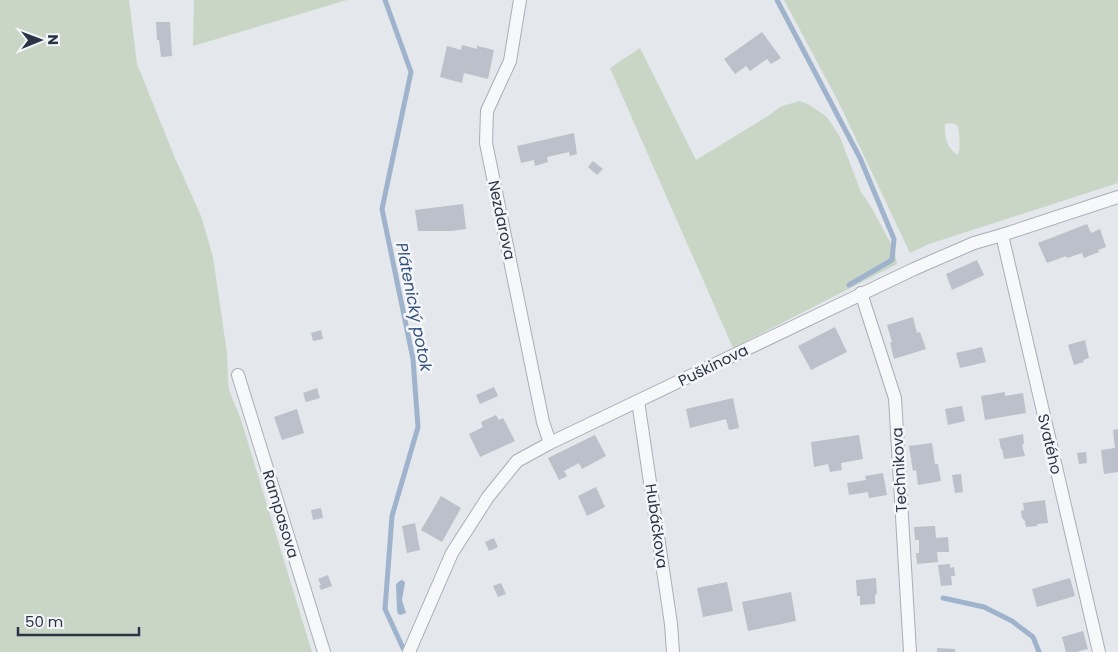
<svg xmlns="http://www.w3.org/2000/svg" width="1118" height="652" viewBox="0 0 1118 652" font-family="Poppins,sans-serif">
  <rect width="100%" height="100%" fill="#e4e7ec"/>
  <!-- green -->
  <g fill="#c9d6c5" fill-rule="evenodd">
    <polygon points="0,0 129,0 137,64 175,158 201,216 213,257 227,353 228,381 229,390 241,420 312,652 0,652"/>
    <polygon points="194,0 347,0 193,46"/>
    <path d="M784,0h334v183l-189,61 -19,9 -71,-150zM953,123l5,3c1,9 3,20 0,29 -11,-6 -14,-19 -13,-31z"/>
    <polygon points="640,48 696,160 768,116 780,107 799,101 808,104 827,117 840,137 861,192 870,205 894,249 897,264 733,348 610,68"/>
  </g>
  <!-- water -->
  <polygon fill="#9fb4cc" points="401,580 404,581 405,583 402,600 406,613 400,615 398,614 397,610 396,584"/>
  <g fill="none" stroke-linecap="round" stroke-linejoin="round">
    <!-- stream -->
    <g stroke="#9fb4cc" stroke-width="5">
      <polyline points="385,0 411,72 382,209 413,359 418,427 392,516 385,609 403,648"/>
      <polyline points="777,0 860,158 894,239 892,260 849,285"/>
      <polyline points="943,598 984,607 1012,621 1033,637 1039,652"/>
    </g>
  </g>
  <!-- building -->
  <g fill="#bbc0ca">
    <polygon points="156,22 170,22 172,56 161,57 159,40 157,40"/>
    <polygon points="762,32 781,58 771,64 767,59 750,71 746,66 735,74 724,59"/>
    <polygon points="462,45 477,49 477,46 494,50 488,79 464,73 462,83 440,77 447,46 461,50"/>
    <polygon points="574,133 577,154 570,156 569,152 547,157 548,162 535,166 534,160 521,163 517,146"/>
    <polygon points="593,161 603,169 597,175 588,167"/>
    <polygon points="463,204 466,229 451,231 418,231 415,210"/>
    <polygon points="1087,224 1091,233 1100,229 1106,247 1098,250 1099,252 1084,258 1082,253 1067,258 1066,256 1047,263 1038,243"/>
    <polygon points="977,260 984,275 952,290 946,274"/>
    <polygon points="913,317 917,333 920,332 926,349 894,359 890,343 892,342 887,325"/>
    <polygon points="835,327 847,352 811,370 798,346"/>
    <polygon points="321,330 323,339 313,341 311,333"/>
    <polygon points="1085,340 1089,358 1083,360 1084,362 1074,365 1068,345"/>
    <polygon points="982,347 986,362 960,368 956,353"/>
    <polygon points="494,387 498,396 480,404 476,395"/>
    <polygon points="317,388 320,398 306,402 303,393"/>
    <polygon points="1005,392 1005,396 1023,393 1026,413 985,420 981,396"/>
    <polygon points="733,398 739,428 729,430 726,419 690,428 686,409"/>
    <polygon points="962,406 965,421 948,425 945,409"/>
    <polygon points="297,409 304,433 282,440 274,417"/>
    <polygon points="496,415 499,420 503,418 515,441 480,457 469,434 483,427 481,422"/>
    <polygon points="1118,429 1118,472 1104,474 1101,450 1115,448 1113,430"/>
    <polygon points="1023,434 1024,444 1022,445 1025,456 1004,459 1002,449 1001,449 999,439"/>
    <polygon points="595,435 606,456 582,469 579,463 564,471 567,476 559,480 548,458"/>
    <polygon points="859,435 863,459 841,463 842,470 830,472 828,464 814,467 811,442"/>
    <polygon points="932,443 935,464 938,464 941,481 918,485 916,470 913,471 909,446"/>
    <polygon points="1086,452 1087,463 1079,464 1077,453"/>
    <polygon points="883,473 887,495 869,498 868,492 849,495 847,483 866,480 865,476"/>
    <polygon points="961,474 963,492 955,493 952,475"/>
    <polygon points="596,487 605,507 587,516 578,496"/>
    <polygon points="441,496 461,508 442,542 421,530"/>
    <polygon points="1045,500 1048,523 1037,524 1037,526 1026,527 1025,521 1022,518 1021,511 1024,510 1023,503"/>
    <polygon points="321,508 323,518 313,520 311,510"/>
    <polygon points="415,523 420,550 407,553 402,526"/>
    <polygon points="935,526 936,538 948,537 949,552 937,552 938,562 917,564 916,553 919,553 919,540 915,540 914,527"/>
    <polygon points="494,538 498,547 489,551 485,542"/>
    <polygon points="950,564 950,568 954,567 955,576 951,576 952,585 941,586 938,565"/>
    <polygon points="328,575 332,586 321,590 319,586 321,585 318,579"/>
    <polygon points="876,578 877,594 875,595 875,604 860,605 860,596 857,596 856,580"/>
    <polygon points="1070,578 1075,596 1037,607 1032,589"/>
    <polygon points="727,582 733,611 703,617 697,588"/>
    <polygon points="501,583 506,594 498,597 493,586"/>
    <polygon points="791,592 796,621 748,631 742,602"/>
    <polygon points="1083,631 1088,649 1076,652 1066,652 1062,637"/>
    <polygon points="937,648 955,649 955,652 937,652"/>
  </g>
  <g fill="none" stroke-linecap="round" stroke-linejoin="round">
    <!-- street casing -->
    <g stroke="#a9aeb7" stroke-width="14">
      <g id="street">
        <polyline points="520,0 510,61 487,111 486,143 543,422 550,443"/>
        <polyline points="1002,235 1099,652"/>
        <polyline points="861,293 895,398 910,652"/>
        <polyline points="238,375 324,652"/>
        <polyline points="638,401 671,624 673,652"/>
        <polyline points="409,652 452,553 488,497 517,461 550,443 914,269 974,243 1002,235 1118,197"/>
      </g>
    </g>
    <!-- street -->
    <use href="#street" stroke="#f7f8fa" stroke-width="12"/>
  </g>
  <g text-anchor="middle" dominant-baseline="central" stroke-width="5" stroke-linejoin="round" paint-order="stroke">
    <!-- street labels -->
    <g font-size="15" fill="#2b3445" stroke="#f4f6f9">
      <text transform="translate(502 220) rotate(78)">Nezdarova</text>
      <text transform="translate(713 365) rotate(-26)">Puškinova</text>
      <text transform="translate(1050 444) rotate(77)">Svatého</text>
      <text transform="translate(899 470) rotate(-93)">Technikova</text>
      <text transform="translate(281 514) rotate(73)">Rampasova</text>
      <text transform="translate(657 526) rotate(82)">Hubáčkova</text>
    </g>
    <!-- water labels -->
    <g font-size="16" font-style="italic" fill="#34527a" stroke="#f4f6f9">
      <text transform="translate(414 307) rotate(79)">Plátenický potok</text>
    </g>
  </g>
  <!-- north arrow -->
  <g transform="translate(40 40) rotate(89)" stroke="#f4f6f9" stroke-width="4" paint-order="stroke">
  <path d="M0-4L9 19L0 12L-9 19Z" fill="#2b3445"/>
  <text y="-8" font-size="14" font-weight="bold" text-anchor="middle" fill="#2b3445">N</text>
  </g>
  <!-- scale -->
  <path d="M18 627v8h121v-8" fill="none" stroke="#2b3445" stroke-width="2.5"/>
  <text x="25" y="627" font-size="15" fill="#2b3445" stroke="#f4f6f9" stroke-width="4" paint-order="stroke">50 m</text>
</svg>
